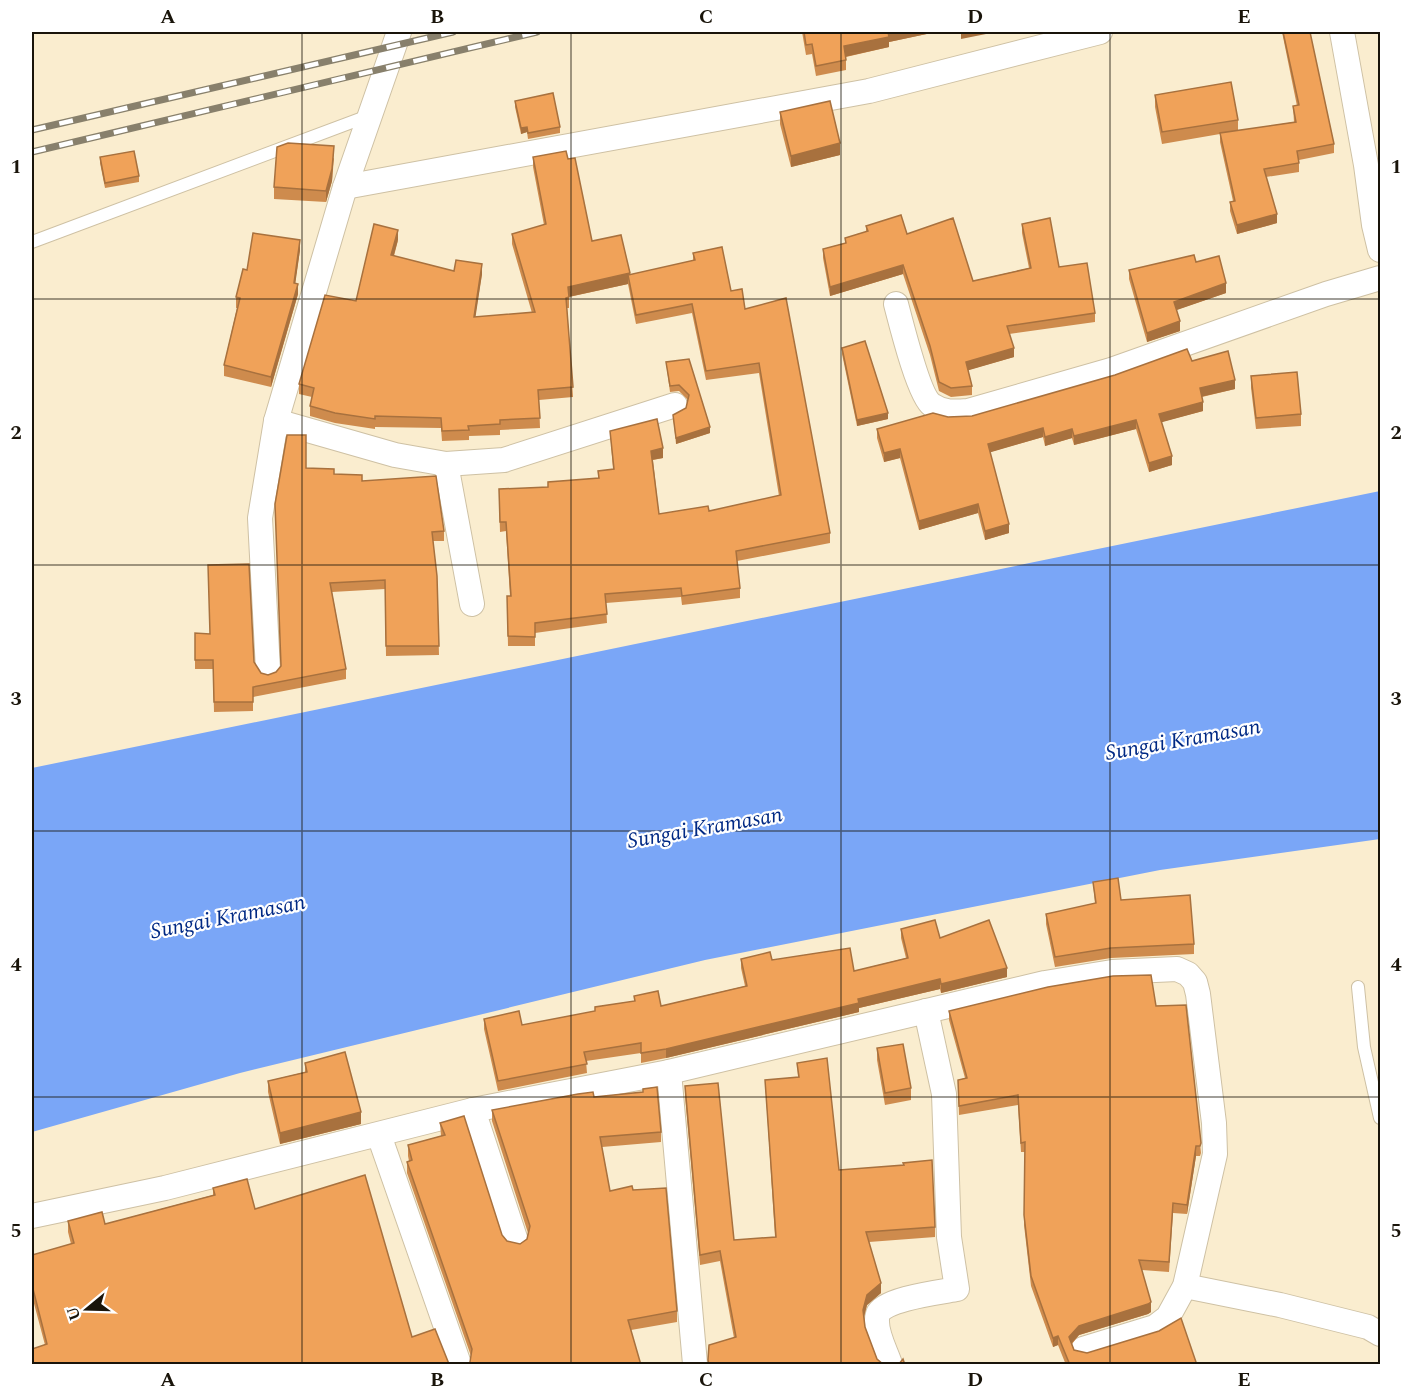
<svg xmlns="http://www.w3.org/2000/svg" width="1412" height="1396" viewBox="0 0 1412 1396" font-family="Spectral,serif">
  <rect width="100%" height="100%" fill="#faedcf"/>
  <!-- water -->
  <polygon fill="#7aa6f7" points="1380,491 1380,839 1160,870 705,960 240,1073 32,1132 32,768"/>
  <g fill="none" stroke-linecap="round" stroke-linejoin="round">
    <!-- lane casing -->
    <g stroke="#cec1a4" stroke-width="14">
      <g id="lane">
        <polyline points="32,242 368,116"/>
        <polyline points="1358,987 1364,1047 1380,1118"/>
      </g>
    </g>
    <!-- street casing -->
    <g stroke="#cec1a4" stroke-width="26">
      <g id="street">
        <polyline points="1342,32 1366,165 1374,225 1380,250"/>
        <polyline points="345,187 869,91 1100,32"/>
        <path d="M896,304c5,19 23,92 36,101 11,8 23,7 36,6l143,-41 215,-76 54,-16"/>
        <polyline points="276,421 395,455 446,464 504,460 675,405"/>
        <polyline points="446,464 472,604"/>
        <polyline points="268,670 260,518 276,421 345,187 399,32"/>
        <polyline points="669,1072 695,1364"/>
        <polyline points="473,1110 516,1241"/>
        <polyline points="379,1135 459,1364"/>
        <polyline points="32,1216 165,1188 473,1110 669,1072 1045,983 1112,972 1177,969 1188,974 1195,982 1198,994 1214,1123 1215,1154 1185,1286 1168,1317 1155,1327 1083,1349"/>
        <polyline points="1185,1286 1280,1305 1368,1327 1380,1334"/>
        <path d="M890,1364c-4,-13 -17,-35 -12,-50 5,-15 63,-22 79,-25l-8,-52 -5,-143 -18,-83"/>
      </g>
    </g>
    <!-- lane -->
    <use href="#lane" stroke="#fff" stroke-width="12"/>
    <!-- street -->
    <use href="#street" stroke="#fff" stroke-width="24"/>
    <!-- rail casing -->
    <g stroke="#88806c" stroke-width="7">
      <g id="rail">
        <polyline points="32,130 453,32"/>
        <polyline points="32,152 537,32"/>
      </g>
    </g>
    <!-- rail -->
    <use href="#rail" stroke="#fff" stroke-width="4.5" stroke-dasharray="14" stroke-linecap="butt"/>
  </g>
  <!-- wall -->
  <g fill="#ce8b4d">
    <polygon points="802,32 936,32 889,42 889,47 846,57 846,70 816,76 812,54 806,55"/>
    <polygon points="1282,32 1310,32 1334,144 1334,153 1299,160 1299,172 1266,177 1277,223 1237,234 1230,211 1230,202 1233,201 1220,142 1220,134 1162,144 1155,107 1155,95 1238,120 1238,131 1294,122 1293,106 1297,106"/>
    <polygon points="515,101 560,127 560,133 528,139 527,132 521,134 515,107"/>
    <polygon points="780,112 840,155 791,167 780,124"/>
    <polygon points="100,157 139,176 139,182 105,188 100,163"/>
    <polygon points="533,157 568,159 592,241 630,275 693,261 693,253 731,291 745,309 830,533 830,543 737,561 740,588 740,598 682,605 681,597 606,603 607,623 535,633 535,646 508,646 507,596 510,596 506,531 500,532 499,498 548,487 598,478 598,471 613,469 610,431 663,458 653,460 659,514 709,511 779,496 759,373 706,380 692,313 636,324 628,284 569,297 569,308 567,308 573,397 539,400 540,428 500,430 500,435 469,436 469,440 442,441 441,428 375,427 375,429 335,423 310,416 310,406 312,397 299,394 299,384 398,240 394,256 454,271 482,274 475,317 532,313 512,244 512,234 544,225 533,167"/>
    <polygon points="334,158 332,181 326,202 274,199 274,187"/>
    <polygon points="1022,224 1059,267 1095,313 1095,322 1009,334 1014,357 968,370 972,386 972,395 951,397 939,391 930,355 903,274 830,296 823,258 823,249 845,243 845,238 866,232 866,226 907,234 973,281 1029,268 1022,233"/>
    <polygon points="300,250 295,283 298,294 271,387 224,376 224,365 237,308 236,308 236,297 247,270"/>
    <polygon points="1196,262 1226,293 1176,310 1180,331 1147,342 1129,279 1129,270"/>
    <polygon points="842,348 888,419 857,426 842,354"/>
    <polygon points="689,359 710,433 676,444 673,415 686,408 688,400 679,391 670,392 666,362"/>
    <polygon points="1192,361 1235,389 1202,397 1203,411 1161,422 1172,465 1149,472 1136,429 1074,445 1072,438 1045,446 1043,437 990,452 1009,533 985,540 978,513 919,530 900,458 884,462 877,438 877,429 948,417 972,416"/>
    <polygon points="1251,376 1301,414 1301,426 1256,429 1251,388"/>
    <polygon points="306,468 362,481 444,531 444,541 433,541 437,576 439,655 386,656 385,589 332,592 346,669 346,679 253,697 253,711 214,712 213,669 195,669 195,633 254,662 261,673 268,675 276,672 281,667"/>
    <polygon points="1093,882 1121,900 1194,944 1194,954 1111,958 1055,967 1046,924 1046,914 1095,904"/>
    <polygon points="901,929 940,938 1007,977 941,993 940,989 859,1008 859,1012 666,1058 641,1063 641,1053 586,1061 587,1073 498,1091 484,1029 484,1019 522,1025 595,1011 595,1007 634,1001 634,996 661,1006 745,986 741,968 741,959 772,960 854,971 906,958 901,938"/>
    <polygon points="1186,1005 1201,1153 1200,1156 1196,1156 1187,1214 1173,1213 1169,1272 1142,1270 1151,1312 1148,1314 1079,1335 1072,1344 1074,1350 1087,1353 1197,1365 1066,1365 1058,1345 1053,1347 1031,1286 1024,1225 1025,1152 1021,1152 1018,1105 959,1115 958,1080 965,1078 949,1020 949,1011"/>
    <polygon points="877,1048 911,1088 911,1100 885,1105 877,1060"/>
    <polygon points="305,1063 361,1124 280,1144 268,1092 268,1081 305,1072"/>
    <polygon points="797,1063 839,1170 935,1227 935,1237 869,1242 881,1293 867,1305 864,1317 865,1327 877,1359 884,1365 708,1365 709,1345 734,1338 720,1261 700,1265 685,1096 685,1086 734,1240 775,1237 765,1080 798,1077"/>
    <polygon points="594,1097 661,1132 661,1142 602,1147 610,1191 633,1190 677,1311 677,1322 631,1330 470,1362 471,1356 407,1173 407,1162 409,1161 408,1156 408,1145 441,1136 440,1123 502,1235 507,1241 520,1244 527,1239 528,1233 492,1121 492,1110"/>
    <polygon points="213,1188 255,1209 412,1337 449,1364 45,1345 32,1296 32,1255 71,1244 68,1232 68,1221 105,1224 213,1195"/>
  </g>
  <!-- shaded-wall -->
  <g fill="#a8713e">
    <polygon points="888,32 936,32 889,42 889,47 844,57 844,46"/>
    <polygon points="961,32 996,32 961,39"/>
    <polygon points="527,127 527,132 521,134 521,128"/>
    <polygon points="840,143 840,155 791,167 791,156"/>
    <polygon points="334,146 332,181 326,202 326,191"/>
    <polygon points="1277,214 1277,223 1237,234 1237,225"/>
    <polygon points="398,230 398,240 391,265 391,255"/>
    <polygon points="300,240 300,250 294,293 294,283"/>
    <polygon points="482,264 482,274 474,327 474,317"/>
    <polygon points="903,265 903,274 830,296 830,287"/>
    <polygon points="630,273 630,283 628,275 628,284 568,297 568,287"/>
    <polygon points="1226,283 1226,293 1174,311 1174,302"/>
    <polygon points="298,284 298,294 271,387 271,377"/>
    <polygon points="1180,321 1180,331 1147,342 1147,333"/>
    <polygon points="1014,348 1014,357 966,371 966,362"/>
    <polygon points="1235,380 1235,389 1200,397 1200,388"/>
    <polygon points="1203,402 1203,411 1159,423 1159,414"/>
    <polygon points="888,413 888,419 857,426 857,420"/>
    <polygon points="1136,420 1136,429 1074,445 1074,436"/>
    <polygon points="710,427 710,433 676,444 676,438"/>
    <polygon points="1043,428 1043,437 988,453 988,444"/>
    <polygon points="1072,429 1072,438 1045,446 1045,437"/>
    <polygon points="663,448 663,458 651,460 651,451"/>
    <polygon points="900,449 900,458 884,462 884,453"/>
    <polygon points="1172,456 1172,465 1149,472 1149,463"/>
    <polygon points="978,504 978,513 919,530 919,521"/>
    <polygon points="1009,524 1009,533 985,540 985,531"/>
    <polygon points="1007,968 1007,977 941,993 941,984"/>
    <polygon points="940,979 940,989 859,1008 859,1012 666,1058 666,1049 858,999"/>
    <polygon points="361,1112 361,1124 280,1144 280,1133"/>
    <polygon points="1196,1146 1196,1156 1187,1214 1187,1205"/>
    <polygon points="881,1283 881,1293 867,1305 863,1320 863,1310 867,1295"/>
    <polygon points="1151,1302 1151,1312 1148,1314 1079,1335 1069,1346 1069,1337 1079,1326"/>
    <polygon points="1058,1336 1058,1345 1053,1347 1053,1338"/>
  </g>
  <!-- building -->
  <g fill="#f0a259" stroke="#a8713e" stroke-width="1.5">
    <polygon points="804,32 888,32 889,37 844,46 846,60 816,66 812,44 806,45"/>
    <polygon points="1283,32 1310,32 1334,144 1297,151 1299,163 1264,169 1277,214 1237,225 1230,202 1235,201 1220,133 1296,122 1293,106 1299,105"/>
    <polygon points="1231,82 1238,120 1162,132 1155,95"/>
    <polygon points="553,93 560,127 528,133 527,127 521,128 515,101"/>
    <polygon points="830,101 840,143 791,156 780,112"/>
    <polygon points="288,143 334,146 332,169 326,191 274,187 277,147"/>
    <polygon points="134,151 139,176 105,183 100,157"/>
    <polygon points="566,151 568,159 575,158 592,241 621,235 630,273 568,287 569,297 566,298 573,387 538,390 540,418 500,420 500,424 468,426 469,430 442,431 441,418 375,416 375,419 335,413 310,406 314,388 299,384 325,295 356,301 374,224 398,230 391,255 454,271 456,260 482,264 474,317 535,312 512,234 546,224 533,157"/>
    <polygon points="901,215 907,234 953,218 973,281 1031,268 1022,224 1050,218 1059,267 1087,263 1095,313 1007,326 1014,348 966,362 972,386 951,388 939,382 930,346 903,265 830,287 823,249 846,243 845,238 868,231 866,226"/>
    <polygon points="253,233 300,240 294,283 298,284 271,377 224,365 240,298 236,297 243,269 247,270"/>
    <polygon points="722,247 731,291 742,289 745,309 786,298 830,533 736,551 740,588 682,596 681,588 605,594 607,614 535,623 535,637 508,636 507,596 511,596 506,522 500,522 499,489 548,487 548,482 599,478 598,471 614,469 610,431 657,419 663,448 651,451 659,514 708,506 709,511 781,495 759,363 706,371 692,304 636,315 628,275 695,260 693,253"/>
    <polygon points="1194,255 1196,262 1219,256 1226,283 1174,302 1180,321 1147,333 1129,270"/>
    <polygon points="865,341 888,413 857,420 842,348"/>
    <polygon points="1187,349 1192,361 1228,351 1235,380 1200,388 1203,402 1159,414 1172,456 1149,463 1136,420 1074,436 1072,429 1045,437 1043,428 988,444 1009,524 985,531 978,504 919,521 900,449 884,453 877,429 933,413 948,417 972,416 1115,375"/>
    <polygon points="689,359 710,427 676,438 673,415 686,408 689,395 679,385 670,386 666,362"/>
    <polygon points="1297,372 1301,414 1256,418 1251,376"/>
    <polygon points="287,435 306,435 306,468 334,469 334,474 362,475 362,481 436,476 444,531 432,532 437,576 439,646 386,646 385,580 330,583 346,669 253,687 253,702 214,702 213,660 195,660 195,633 210,634 208,565 249,564 254,662 261,673 268,675 276,672 281,666 275,504"/>
    <polygon points="1118,878 1121,900 1190,895 1194,944 1111,948 1055,957 1046,914 1096,903 1093,882"/>
    <polygon points="935,920 940,938 989,920 1007,968 941,984 940,979 858,999 859,1003 666,1049 641,1053 641,1043 584,1052 587,1064 498,1081 484,1019 519,1011 522,1025 595,1011 595,1007 635,1001 634,996 658,991 661,1006 747,986 741,959 770,952 772,960 850,948 854,971 908,958 901,929"/>
    <polygon points="1151,975 1156,1006 1186,1005 1201,1143 1200,1146 1196,1146 1187,1205 1173,1203 1169,1262 1139,1260 1151,1302 1148,1304 1079,1326 1069,1337 1074,1350 1087,1353 1159,1331 1181,1318 1197,1365 1070,1365 1058,1336 1053,1338 1031,1276 1024,1215 1025,1142 1021,1143 1018,1095 959,1106 958,1080 967,1078 949,1011 1048,987 1113,976"/>
    <polygon points="903,1044 911,1088 885,1093 877,1048"/>
    <polygon points="345,1052 361,1112 280,1133 268,1081 307,1072 305,1063"/>
    <polygon points="827,1058 839,1170 904,1165 903,1163 932,1160 935,1227 866,1232 881,1283 867,1295 863,1310 865,1327 877,1359 884,1365 709,1365 708,1360 709,1345 736,1337 720,1251 700,1255 685,1086 718,1083 734,1240 776,1237 765,1080 799,1077 797,1063"/>
    <polygon points="657,1087 661,1132 600,1137 610,1191 632,1186 633,1190 666,1188 677,1311 628,1320 641,1365 467,1365 470,1362 472,1349 407,1162 412,1160 408,1145 445,1135 440,1123 464,1116 502,1235 507,1241 520,1244 527,1239 530,1226 492,1110 578,1094 593,1092 594,1097 643,1092 643,1089"/>
    <polygon points="365,1175 412,1337 435,1329 449,1364 453,1365 32,1365 32,1349 47,1344 32,1285 32,1255 74,1243 68,1221 102,1212 105,1224 215,1195 213,1188 247,1179 255,1209"/>
    <polygon points="903,1359 905,1365 898,1365"/>
  </g>
  <!-- grid -->
  <path fill="none" stroke="#19140a" stroke-width="1.5" stroke-opacity="0.55" d="M302,32v1332M571,32v1332M841,32v1332M1110,32v1332M32,299h1348M32,565h1348M32,831h1348M32,1097h1348"/>
  <g text-anchor="middle" dominant-baseline="central" stroke-width="4.5" stroke-linejoin="round" paint-order="stroke">
    <!-- water labels -->
    <g font-size="22" font-style="italic" fill="#002984" stroke="#fff">
      <text transform="translate(1183 740) rotate(-10)">Sungai Kramasan</text>
      <text transform="translate(705 828) rotate(-10)">Sungai Kramasan</text>
      <text transform="translate(228 917) rotate(-11)">Sungai Kramasan</text>
    </g>
  </g>
  <!-- border -->
  <rect width="1412" height="1396" fill="none" stroke="#ffffff" stroke-width="66"/>
  <!-- north arrow -->
  <g transform="translate(87 1309) rotate(251)" stroke="#ffffff" stroke-width="4.5" paint-order="stroke">
  <path d="M0-4.5L10 22L0 15L-10 22Z" fill="#19140a"/>
  <text y="-9" font-size="16" font-weight="bold" text-anchor="middle" fill="#19140a">U</text>
  </g>
  <rect x="33" y="33" width="1346" height="1330" fill="none" stroke="#19140a" stroke-width="2"/>
  <g font-size="20" text-anchor="middle" font-weight="bold" fill="#19140a">
    <text x="168" y="23">A</text>
    <text x="437" y="23">B</text>
    <text x="706" y="23">C</text>
    <text x="975" y="23">D</text>
    <text x="1244" y="23">E</text>
    <text x="16" y="173">1</text>
    <text x="1396" y="173">1</text>
    <text x="16" y="439">2</text>
    <text x="1396" y="439">2</text>
    <text x="16" y="705">3</text>
    <text x="1396" y="705">3</text>
    <text x="16" y="971">4</text>
    <text x="1396" y="971">4</text>
    <text x="16" y="1237">5</text>
    <text x="1396" y="1237">5</text>
    <text x="168" y="1386">A</text>
    <text x="437" y="1386">B</text>
    <text x="706" y="1386">C</text>
    <text x="975" y="1386">D</text>
    <text x="1244" y="1386">E</text>
  </g>
</svg>
